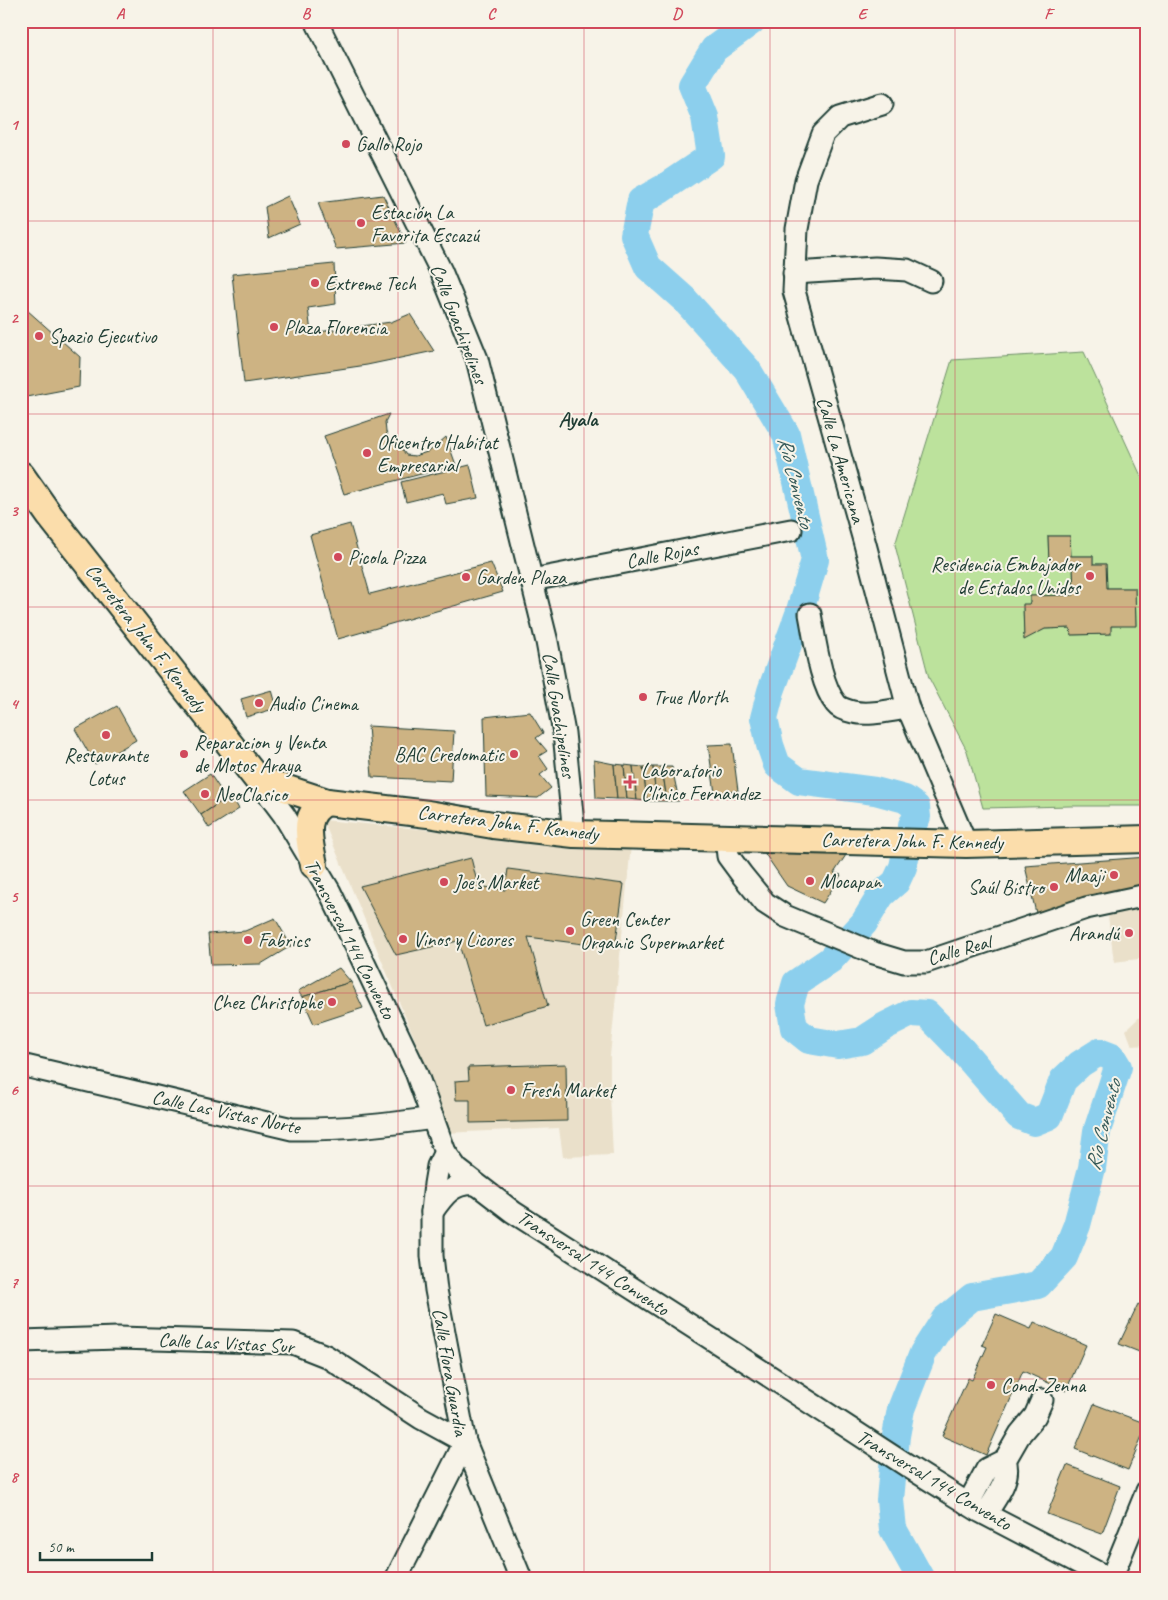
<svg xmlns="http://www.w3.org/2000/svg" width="1168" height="1600" viewBox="0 0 1168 1600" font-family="Caveat,sans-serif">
  <rect width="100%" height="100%" fill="#f7f3e8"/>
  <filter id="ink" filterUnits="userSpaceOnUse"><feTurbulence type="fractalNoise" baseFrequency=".02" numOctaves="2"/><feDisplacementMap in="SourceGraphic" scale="10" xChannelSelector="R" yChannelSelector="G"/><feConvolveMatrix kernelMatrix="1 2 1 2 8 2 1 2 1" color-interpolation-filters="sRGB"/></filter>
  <g filter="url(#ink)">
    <!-- built -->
    <g fill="#eae0ca">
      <polygon points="323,820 494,836 631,845 610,1056 610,1095 613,1155 563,1157 559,1128 444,1133 428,1071"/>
      <polygon points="1147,900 1147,958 1114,962 1107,908"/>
      <polygon points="1147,1010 1147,1045 1132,1046 1126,1030"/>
    </g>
    <!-- green -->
    <path fill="#bce29c" stroke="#6e9068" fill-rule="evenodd" d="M1084,352l63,137v317h-77l-87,2 -16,-57 -38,-73 -34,-133 57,-185zM1048,536h22l1,20h22v8h13l1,24h28l1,37 -25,1 -1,8 -39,1 -1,-7 -25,1 -21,10 -1,-34 7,-1v-8l44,-1 -1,-31h-24z"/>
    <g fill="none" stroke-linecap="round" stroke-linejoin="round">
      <!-- river -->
      <g stroke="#8ccfed" stroke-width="28">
        <polyline points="752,21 714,49 692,85 705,117 711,156 662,189 641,201 634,235 648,267 684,299 747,369 786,434 815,560 799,614 771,691 764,718 770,745 777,765 799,781 875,791 905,799 916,807 917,817 912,825"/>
        <polyline points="906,853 903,867 896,882 881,895 864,923 830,960 796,983 790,1004 794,1028 809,1040 838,1045 862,1041 885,1026 911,1013 927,1014 961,1049 1019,1116 1034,1122 1049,1116 1063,1080 1080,1064 1099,1052 1112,1057 1118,1067 1097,1131 1092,1168 1077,1225 1064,1257 1038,1285 972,1297 945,1319 923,1353 901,1409 896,1436 890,1500 893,1529 921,1579"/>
      </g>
    </g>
    <!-- building -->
    <g fill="#cdb383" stroke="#1f3d34">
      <polygon points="383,195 406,243 336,249 318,203"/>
      <polygon points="288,196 300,224 269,238 265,207"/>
      <polygon points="334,264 336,304 308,308 311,333 391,322 410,314 434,351 367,365 244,383 232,274"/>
      <polygon points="27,310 80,357 79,387 21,398 21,315"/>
      <polygon points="389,414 385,422 386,432 390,441 401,448 406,455 415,456 430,451 446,437 456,465 344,494 324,436"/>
      <polygon points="470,465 478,498 446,504 443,493 406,502 401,482"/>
      <polygon points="350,524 370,594 491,563 503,592 338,639 310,535"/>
      <polygon points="1048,536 1070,536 1071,556 1093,556 1093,564 1106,564 1107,588 1135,588 1136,626 1111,626 1111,634 1071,635 1070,628 1045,629 1024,640 1023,604 1030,604 1030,596 1074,595 1073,564 1049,564"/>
      <polygon points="272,690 277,708 246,717 241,699"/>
      <polygon points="117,706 136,740 95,764 75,729"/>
      <polygon points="530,712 543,733 536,738 547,751 539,756 548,769 540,775 551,788 538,798 486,796 484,717"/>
      <polygon points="368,726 454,731 451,781 372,777"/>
      <polygon points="732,744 738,791 715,793 708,745"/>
      <polygon points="594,760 614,764 617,799 596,798"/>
      <polygon points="614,764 624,765 627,799 617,799"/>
      <polygon points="624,765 633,766 637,800 627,799"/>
      <polygon points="633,766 643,767 647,801 637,800"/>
      <polygon points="643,767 653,767 656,801 647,801"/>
      <polygon points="653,767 662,767 667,801 656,801"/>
      <polygon points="662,767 672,767 679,801 667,801"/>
      <polygon points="210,774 226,798 201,815 184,791"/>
      <polygon points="231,795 239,809 209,828 201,815"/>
      <polygon points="763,851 848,852 834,873 841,875 823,903 787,886"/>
      <polygon points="1147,857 1147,885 1036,913 1025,866"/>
      <polygon points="471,858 478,886 505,890 508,869 624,884 615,948 528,937 548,1006 483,1025 458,941 396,955 360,886"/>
      <polygon points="275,918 291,946 261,964 211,965 208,934 245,931"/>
      <polygon points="339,968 351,982 302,997 298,991"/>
      <polygon points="351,982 363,1008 314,1024 302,997"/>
      <polygon points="566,1064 567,1121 470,1123 470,1100 456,1100 455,1081 469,1080 468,1067"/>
      <polygon points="1143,1105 1147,1105 1147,1129 1141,1129"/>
      <polygon points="1143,1137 1147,1137 1146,1161"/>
      <polygon points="1138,1304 1147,1308 1147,1355 1119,1344"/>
      <polygon points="996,1314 1031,1329 1034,1322 1086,1345 1066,1391 1023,1371 986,1455 942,1436 968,1378 972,1380 987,1347 982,1345"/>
      <polygon points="1094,1404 1147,1424 1128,1470 1075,1449"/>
      <polygon points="1067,1465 1120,1486 1102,1534 1047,1514"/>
    </g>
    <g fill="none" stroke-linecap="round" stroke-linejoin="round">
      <!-- minor casing -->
      <g stroke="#1f3d34" stroke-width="25">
        <g id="minor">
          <polyline points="316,21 441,271 477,359 547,642 564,733 574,834"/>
          <polyline points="882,104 840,117 823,134 806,180 797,229 794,291 865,544 908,708 966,844"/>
          <polyline points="794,273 875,268 907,270 931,281"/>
          <polyline points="532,580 791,530"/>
          <path d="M810,614c5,25 10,70 26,90 3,4 12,7 17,8 17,4 38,-2 55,-4"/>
          <polyline points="257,779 284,815 330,892 416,1072 445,1152 457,1169 513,1212 760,1370 909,1467 981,1512 1110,1579"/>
          <polyline points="726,838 728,856 742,875 765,903 785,916 874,953 904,962 926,962 1086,908 1147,895"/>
          <path d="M21,1065l271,64c46,1 94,-4 141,-11"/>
          <path d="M432,1212c12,-17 21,-30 43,-28"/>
          <polyline points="21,1341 118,1338 293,1343 326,1356 421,1418 465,1442 521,1579"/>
          <polyline points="1005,1460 1020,1434 1035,1416 1042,1400"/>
          <path d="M968,1504l19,-35 18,-9c7,19 -10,38 -19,54"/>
          <polyline points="396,1579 465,1442 436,1290 432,1256 432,1212 435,1184 438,1166 445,1152"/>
          <polyline points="1111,1579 1147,1491"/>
        </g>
      </g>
      <!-- major casing -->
      <g stroke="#1f3d34" stroke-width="30">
        <g id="major">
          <polyline points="21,475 50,516 257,779 327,802 428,814 493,825 574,834 966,844 1147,839"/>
          <path d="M314,865c-4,-23 -14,-52 13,-63"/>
        </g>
      </g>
      <!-- minor -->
      <use href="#minor" stroke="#f7f3e8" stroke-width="21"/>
      <!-- major -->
      <use href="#major" stroke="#fbddab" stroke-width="26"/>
    </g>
  </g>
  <!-- grid -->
  <path fill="none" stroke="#d1495b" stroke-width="1" stroke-opacity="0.55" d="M213,21v1558M398,21v1558M584,21v1558M770,21v1558M955,21v1558M21,221h1126M21,414h1126M21,607h1126M21,800h1126M21,993h1126M21,1186h1126M21,1379h1126"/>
  <!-- markers -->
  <g fill="#d1495b" stroke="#f7f3e8" stroke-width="2">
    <circle cx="346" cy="144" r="5"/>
    <circle cx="361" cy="223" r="5"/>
    <circle cx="315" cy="283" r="5"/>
    <circle cx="274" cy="327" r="5"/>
    <circle cx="39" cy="336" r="5"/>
    <circle cx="367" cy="453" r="5"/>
    <circle cx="338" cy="557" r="5"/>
    <circle cx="1090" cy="576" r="5"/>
    <circle cx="466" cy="577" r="5"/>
    <circle cx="643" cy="697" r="5"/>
    <circle cx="259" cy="703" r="5"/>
    <circle cx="106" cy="735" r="5"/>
    <circle cx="184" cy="754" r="5"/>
    <circle cx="514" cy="754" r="5"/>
    <path d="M627.5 774.5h5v5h5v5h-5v5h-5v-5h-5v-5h5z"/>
    <circle cx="205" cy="794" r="5"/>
    <circle cx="1114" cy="875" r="5"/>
    <circle cx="810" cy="881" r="5"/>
    <circle cx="444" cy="882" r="5"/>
    <circle cx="1054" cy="887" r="5"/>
    <circle cx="570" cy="931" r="5"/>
    <circle cx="1129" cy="933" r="5"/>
    <circle cx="403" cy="939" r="5"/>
    <circle cx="248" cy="940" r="5"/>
    <circle cx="332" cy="1002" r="5"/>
    <circle cx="511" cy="1090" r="5"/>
    <circle cx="991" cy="1385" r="5"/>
  </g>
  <g text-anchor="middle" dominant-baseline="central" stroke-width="4" stroke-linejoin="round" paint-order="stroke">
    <!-- poi labels -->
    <g font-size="20" fill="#1f3d34" stroke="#f7f3e8" text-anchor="start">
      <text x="356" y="144">Gallo Rojo</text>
      <text x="371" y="212">Estación La<tspan x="371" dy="23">Favorita Escazú</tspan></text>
      <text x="325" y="283">Extreme Tech</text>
      <text x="284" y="327">Plaza Florencia</text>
      <text x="49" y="336">Spazio Ejecutivo</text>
      <text x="377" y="442">Oficentro Habitat<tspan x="377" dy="23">Empresarial</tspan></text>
      <text x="348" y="557">Picola Pizza</text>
      <text x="1080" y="564" text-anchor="end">Residencia Embajador<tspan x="1080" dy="23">de Estados Unidos</tspan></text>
      <text x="476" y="577">Garden Plaza</text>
      <text x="653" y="697">True North</text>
      <text x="269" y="703">Audio Cinema</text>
      <text x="194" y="742">Reparacion y Venta<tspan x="194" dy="23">de Motos Araya</tspan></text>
      <text x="504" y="754" text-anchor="end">BAC Credomatic</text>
      <text x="106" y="755" text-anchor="middle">Restaurante<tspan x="106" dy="23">Lotus</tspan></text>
      <text x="641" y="770">Laboratorio<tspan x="641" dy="23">Clínico Fernandez</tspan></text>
      <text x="215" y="794">NeoClasico</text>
      <text x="1104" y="875" text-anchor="end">Maaji</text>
      <text x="820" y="881">Mocapan</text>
      <text x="454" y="882">Joe's Market</text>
      <text x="1044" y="887" text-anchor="end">Saúl Bistro</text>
      <text x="580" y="919">Green Center<tspan x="580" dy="23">Organic Supermarket</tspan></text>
      <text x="1119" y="933" text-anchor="end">Arandú</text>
      <text x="413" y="939">Vinos y Licores</text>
      <text x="258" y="940">Fabrics</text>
      <text x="322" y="1002" text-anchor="end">Chez Christophe</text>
      <text x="521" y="1090">Fresh Market</text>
      <text x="1001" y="1385">Cond. Zenna</text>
    </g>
    <!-- street labels -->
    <g font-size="20" fill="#1f3d34" stroke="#f7f3e8">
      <text transform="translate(459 324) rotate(69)">Calle Guachipelines</text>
      <text transform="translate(841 460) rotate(74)">Calle La Americana</text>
      <text transform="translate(662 555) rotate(-11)">Calle Rojas</text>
      <text transform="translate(146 638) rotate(52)">Carretera John F. Kennedy</text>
      <text transform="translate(559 715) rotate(81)">Calle Guachipelines</text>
      <text transform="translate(508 823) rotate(7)">Carretera John F. Kennedy</text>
      <text transform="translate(912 841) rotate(1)">Carretera John F. Kennedy</text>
      <text transform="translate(350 939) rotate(63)">Transversal 144 Convento</text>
      <text transform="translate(959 950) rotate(-16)">Calle Real</text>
      <text transform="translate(226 1112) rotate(12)">Calle Las Vistas Norte</text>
      <text transform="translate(593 1263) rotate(33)">Transversal 144 Convento</text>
      <text transform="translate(226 1343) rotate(3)">Calle Las Vistas Sur</text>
      <text transform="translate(450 1372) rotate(80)">Calle Flora Guardia</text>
      <text transform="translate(934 1480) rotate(31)">Transversal 144 Convento</text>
    </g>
    <!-- neighbourhood labels -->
    <g font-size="21" font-weight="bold" fill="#1f3d34" stroke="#f7f3e8">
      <text x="578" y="419">Ayala</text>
    </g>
    <!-- water labels -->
    <g font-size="21" font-style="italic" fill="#355a59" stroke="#f7f3e8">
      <text transform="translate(796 482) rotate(76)">Río Convento</text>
      <text transform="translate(1103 1125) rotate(-76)">Río Convento</text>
    </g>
  </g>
  <!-- margin -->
  <rect width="1168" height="1600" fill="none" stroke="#f7f3e8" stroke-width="55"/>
  <!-- scale -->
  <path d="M40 1552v8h112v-8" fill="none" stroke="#1f3d34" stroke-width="2.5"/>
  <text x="48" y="1552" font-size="15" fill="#1f3d34" stroke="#f7f3e8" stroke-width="4" paint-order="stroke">50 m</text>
  <rect x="28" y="28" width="1112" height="1544" fill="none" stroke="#d1495b" stroke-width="2"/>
  <g font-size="16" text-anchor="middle" font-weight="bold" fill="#d1495b">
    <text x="120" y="19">A</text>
    <text x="306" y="19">B</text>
    <text x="491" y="19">C</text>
    <text x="677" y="19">D</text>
    <text x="862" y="19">E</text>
    <text x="1048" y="19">F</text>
    <text x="14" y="130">1</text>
    <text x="14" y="323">2</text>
    <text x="14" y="516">3</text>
    <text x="14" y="709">4</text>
    <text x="14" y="902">5</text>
    <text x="14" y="1095">6</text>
    <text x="14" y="1288">7</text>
    <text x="14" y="1482">8</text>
  </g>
</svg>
